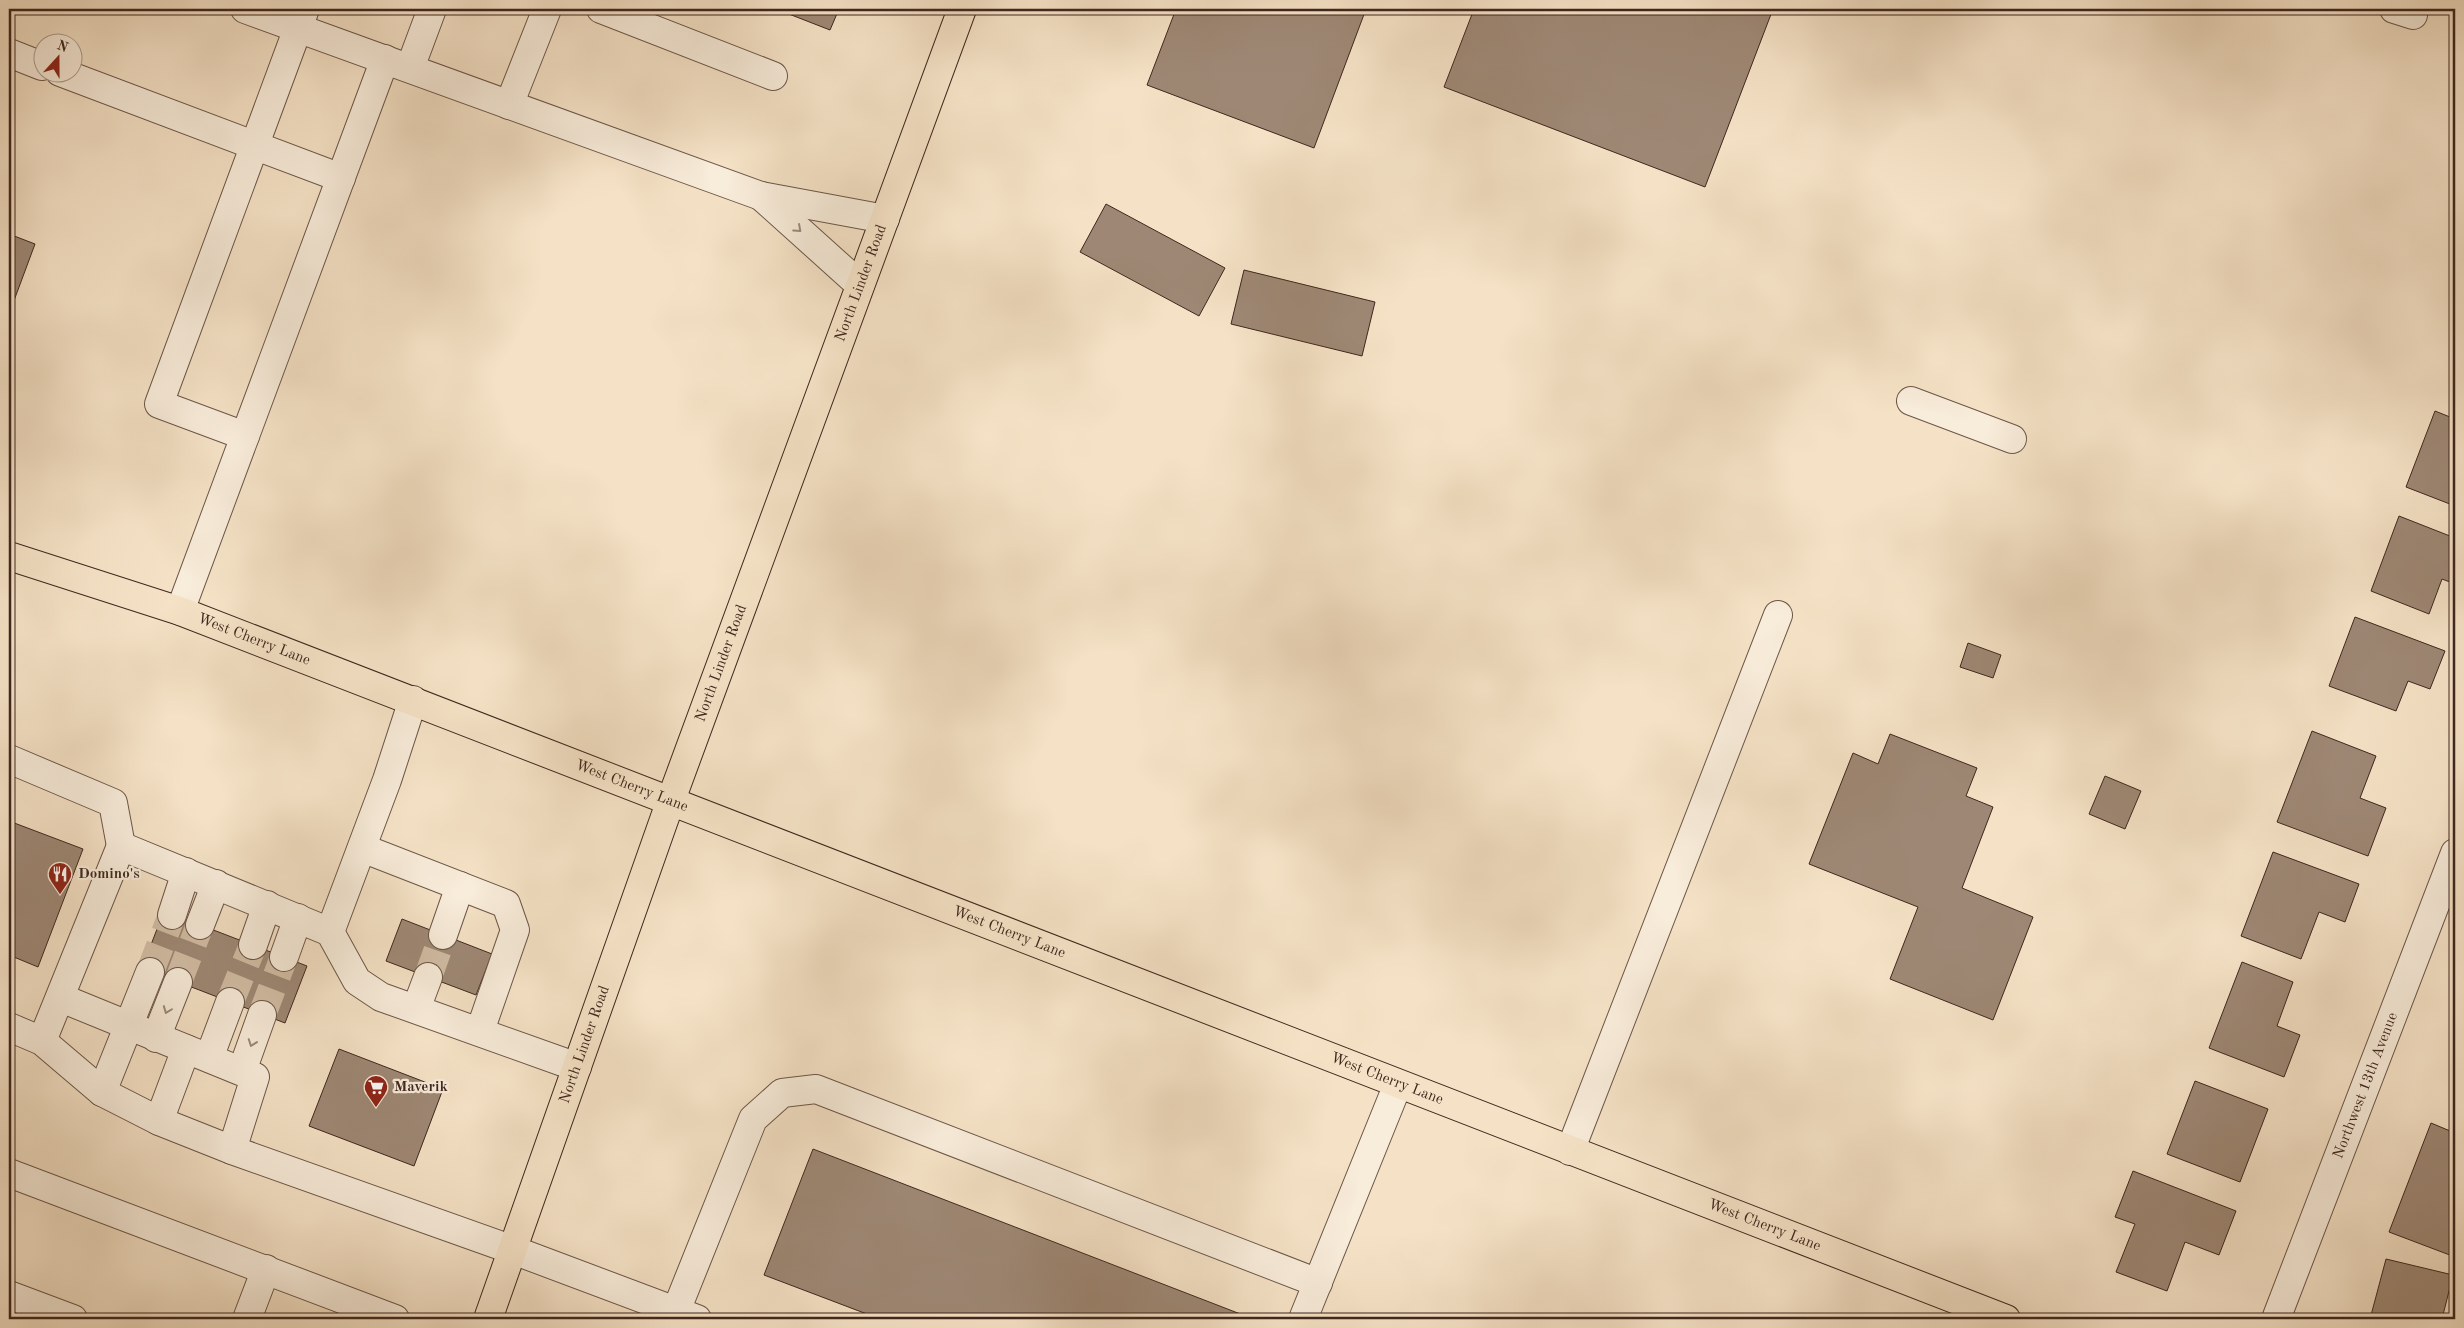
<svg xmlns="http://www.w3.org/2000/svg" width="2464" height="1328" viewBox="0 0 2464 1328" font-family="'Old Standard TT',serif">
  <rect width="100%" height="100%" fill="#f5e2c6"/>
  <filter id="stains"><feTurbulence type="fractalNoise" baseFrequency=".004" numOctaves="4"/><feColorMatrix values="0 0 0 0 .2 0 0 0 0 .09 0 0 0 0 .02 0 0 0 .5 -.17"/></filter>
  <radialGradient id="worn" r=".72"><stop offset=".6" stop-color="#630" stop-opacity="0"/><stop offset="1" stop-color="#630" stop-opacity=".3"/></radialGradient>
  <!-- building -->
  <g fill="#9e8875" stroke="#3f271e">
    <polygon points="776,9 839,9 830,30"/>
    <polygon points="1176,9 1366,9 1314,148 1147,85"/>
    <polygon points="1474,9 1773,9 1705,187 1444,87"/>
    <polygon points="1106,204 1225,268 1199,316 1080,252"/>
    <polygon points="9,234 35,244 9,314"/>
    <polygon points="1244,270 1375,302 1362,356 1231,324"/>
    <polygon points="2435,411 2455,419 2455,506 2406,487"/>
    <polygon points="2399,516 2455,538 2455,584 2442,579 2429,614 2371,591"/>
    <polygon points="2355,617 2445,651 2430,689 2408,681 2396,711 2329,686"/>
    <polygon points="1968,643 2001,655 1993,678 1960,667"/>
    <polygon points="2312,731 2376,756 2360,798 2386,808 2368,856 2277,822"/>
    <polygon points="1890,734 1977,768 1966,796 1993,807 1962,888 2033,917 1993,1020 1890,979 1918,907 1809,864 1853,753 1878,764"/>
    <polygon points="2105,776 2141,791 2125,829 2089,814"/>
    <polygon points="9,821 83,849 38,967 9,955"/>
    <polygon points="2273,852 2359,884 2345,922 2319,912 2301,959 2241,936"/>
    <polygon points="164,911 307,966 285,1023 142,968"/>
    <polygon points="402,919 492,954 476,995 386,961"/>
    <polygon points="2242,962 2293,982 2277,1026 2300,1035 2284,1077 2209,1048"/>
    <polygon points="339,1049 443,1089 414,1166 309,1126"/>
    <polygon points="2195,1081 2268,1109 2240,1182 2167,1154"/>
    <polygon points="2431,1123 2455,1133 2455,1257 2389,1232"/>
    <polygon points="813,1149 1243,1315 1242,1319 880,1319 764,1275"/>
    <polygon points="2133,1171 2236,1211 2219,1255 2185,1242 2167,1291 2116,1272 2135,1224 2115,1217"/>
    <polygon points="2386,1259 2453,1275 2442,1319 2370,1319"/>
  </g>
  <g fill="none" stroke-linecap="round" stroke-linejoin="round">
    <!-- minor-tunnel -->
    <g stroke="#d1bda4" stroke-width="28" stroke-dasharray="28 14" stroke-linecap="butt">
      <polyline points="150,972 172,915"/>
      <polyline points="428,977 443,935"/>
      <polyline points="178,982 200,925"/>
      <polyline points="230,1002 253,945"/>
      <polyline points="262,1015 284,957"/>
    </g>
    <!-- minor casing -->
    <g stroke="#6c5648" stroke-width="30">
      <g id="minor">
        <polyline points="245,9 761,196 885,219"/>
        <polyline points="601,9 773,76"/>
        <polyline points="2394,9 2413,15"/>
        <polyline points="9,53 42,66"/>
        <polyline points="410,68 432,9"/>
        <polyline points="60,72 341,178"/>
        <polyline points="509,105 547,9"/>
        <polyline points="761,196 860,285"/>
        <polyline points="1911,401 2012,439"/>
        <polyline points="245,436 159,404 305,9"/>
        <polyline points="180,611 385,59"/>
        <polyline points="9,759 113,803 121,846 330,932 357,981 381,997 577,1067"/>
        <polyline points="362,848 506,904 515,930 480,1031"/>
        <polyline points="172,915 186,872"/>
        <polyline points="200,925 216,884"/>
        <polyline points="330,932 387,780 413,700"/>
        <polyline points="443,935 460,886"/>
        <polyline points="253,945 267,905"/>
        <polyline points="284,957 298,918"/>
        <polyline points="61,998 255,1077 232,1150"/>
        <polyline points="416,1009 428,977"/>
        <polyline points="9,1027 42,1041 102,1092 159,1121 232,1150 513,1250 697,1319"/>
        <polyline points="156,1038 178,982"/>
        <polyline points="42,1041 121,846"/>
        <polyline points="209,1058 230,1002"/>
        <polyline points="242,1071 262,1015"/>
        <polyline points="102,1092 150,972"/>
        <polyline points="159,1121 186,1049"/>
        <polyline points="1570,1151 1778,615"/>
        <polyline points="9,1173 395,1319"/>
        <polyline points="9,1295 73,1319"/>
        <polyline points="676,1311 753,1119 782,1093 816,1089 1318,1283"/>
        <polyline points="247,1319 266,1269"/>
        <polyline points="1303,1319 1398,1084"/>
        <path id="s1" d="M2276,1319l179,-466"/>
      </g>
    </g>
    <!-- major casing -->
    <g stroke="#3f271e" stroke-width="30">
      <g id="major">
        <path id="s2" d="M9,556l171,55 1826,708"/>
        <path id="s3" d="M488,1319l183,-519 291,-791"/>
      </g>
    </g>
    <!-- minor -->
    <use href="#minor" stroke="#f8ecda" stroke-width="28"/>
    <!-- major -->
    <use href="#major" stroke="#f5e2c6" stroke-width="28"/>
  </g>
  <!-- one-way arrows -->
  <defs><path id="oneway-chevron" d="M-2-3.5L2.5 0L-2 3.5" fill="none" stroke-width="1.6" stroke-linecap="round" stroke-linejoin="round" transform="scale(1.25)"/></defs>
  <g stroke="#9c8a7c">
    <use href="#oneway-chevron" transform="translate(798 229) rotate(42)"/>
    <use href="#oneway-chevron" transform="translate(167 1010) rotate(111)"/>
    <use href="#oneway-chevron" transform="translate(252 1043) rotate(110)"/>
  </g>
  <!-- icons -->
  <defs>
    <g id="restaurant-pin" transform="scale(1.25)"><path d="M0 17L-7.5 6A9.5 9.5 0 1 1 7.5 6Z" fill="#8f2418" stroke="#f8ecda"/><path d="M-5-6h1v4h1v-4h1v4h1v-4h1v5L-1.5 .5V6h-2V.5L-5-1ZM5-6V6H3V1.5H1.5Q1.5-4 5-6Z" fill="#fff"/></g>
    <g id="supermarket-pin" transform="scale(1.25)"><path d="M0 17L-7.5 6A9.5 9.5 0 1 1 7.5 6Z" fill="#8f2418" stroke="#f8ecda"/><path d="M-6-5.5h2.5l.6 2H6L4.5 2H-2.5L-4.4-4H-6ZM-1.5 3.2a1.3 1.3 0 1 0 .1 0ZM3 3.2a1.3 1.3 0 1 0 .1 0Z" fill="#fff"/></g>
  </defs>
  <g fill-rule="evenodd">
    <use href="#restaurant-pin" x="60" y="874"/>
    <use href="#supermarket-pin" x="376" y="1087"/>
  </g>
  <g text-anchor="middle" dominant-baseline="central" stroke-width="4.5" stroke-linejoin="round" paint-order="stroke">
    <!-- street labels -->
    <g font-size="15" fill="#3f271e" stroke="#f8ecda">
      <text stroke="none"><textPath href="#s3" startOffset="1101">North Linder Road</textPath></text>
      <text stroke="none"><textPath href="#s2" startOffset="259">West Cherry Lane</textPath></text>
      <text stroke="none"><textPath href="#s3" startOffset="696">North Linder Road</textPath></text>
      <text stroke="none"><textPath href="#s2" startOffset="664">West Cherry Lane</textPath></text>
      <text stroke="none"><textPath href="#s2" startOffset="1069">West Cherry Lane</textPath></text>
      <text stroke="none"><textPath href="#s3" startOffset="291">North Linder Road</textPath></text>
      <text stroke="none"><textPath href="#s2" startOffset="1474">West Cherry Lane</textPath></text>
      <text stroke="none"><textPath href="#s1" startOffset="250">Northwest 13th Avenue</textPath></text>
      <text stroke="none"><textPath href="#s2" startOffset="1879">West Cherry Lane</textPath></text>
    </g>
    <!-- poi labels -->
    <g font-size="15" font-weight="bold" fill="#3f271e" stroke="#f8ecda" text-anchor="start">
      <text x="78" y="874">Domino's</text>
      <text x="394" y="1087">Maverik</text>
    </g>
  </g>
  <!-- margin -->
  <rect width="2464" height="1328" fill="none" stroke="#f5e2c6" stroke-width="30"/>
  <rect x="10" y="10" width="2444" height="1308" fill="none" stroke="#3f271e" stroke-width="2.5"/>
  <rect x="15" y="15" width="2434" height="1298" fill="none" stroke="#3f271e"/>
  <!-- north arrow -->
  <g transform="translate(58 58) rotate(21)"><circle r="24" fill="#f8ecda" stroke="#ae9d8f"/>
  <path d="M0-4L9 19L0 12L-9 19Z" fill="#8f2418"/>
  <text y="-8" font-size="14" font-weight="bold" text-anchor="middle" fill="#3f271e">N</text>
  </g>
  <rect width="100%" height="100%" filter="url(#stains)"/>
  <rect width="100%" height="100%" fill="url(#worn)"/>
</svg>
